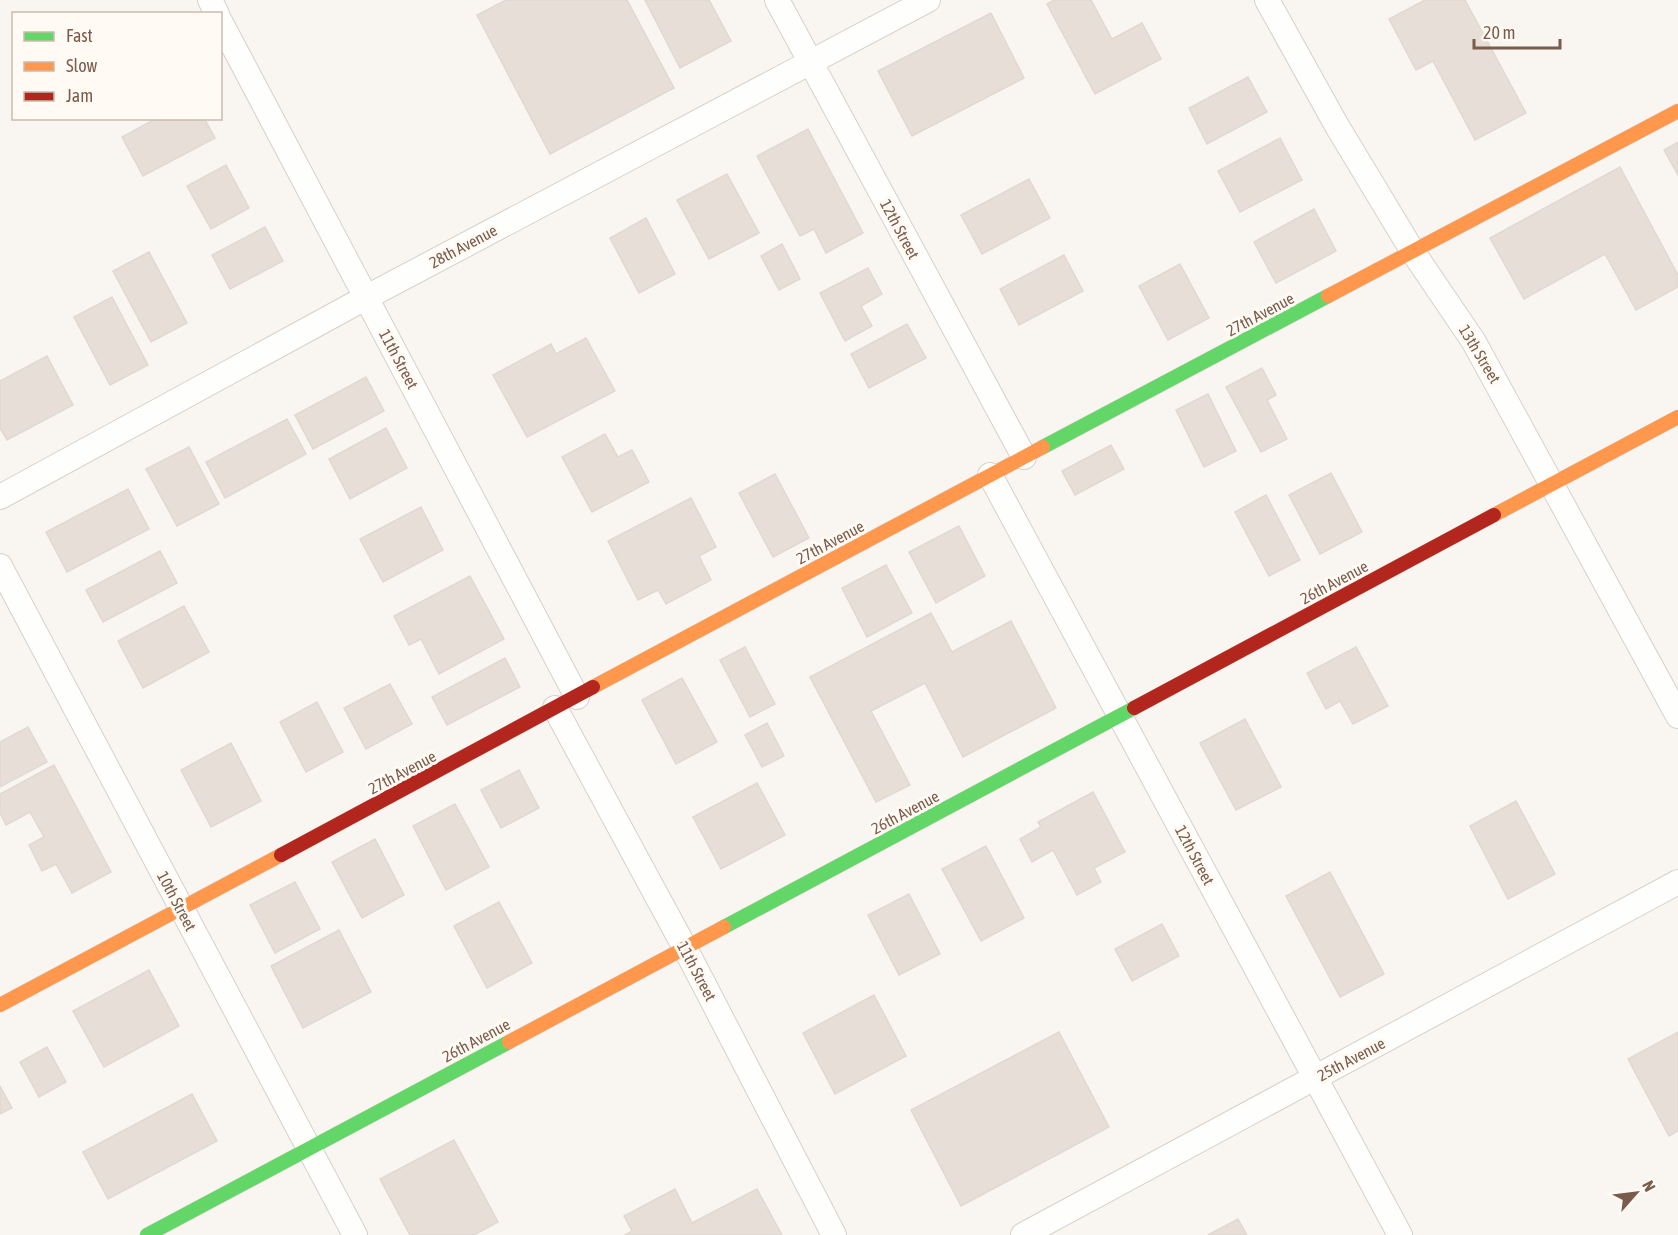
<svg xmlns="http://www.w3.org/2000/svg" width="1678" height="1235" viewBox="0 0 1678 1235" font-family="'Asap Condensed',sans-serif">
  <rect width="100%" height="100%" fill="#f9f5f0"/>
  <!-- building -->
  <g fill="#e6ded7" stroke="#e2d8d2" stroke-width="1.5">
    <polygon points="506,0 627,0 674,88 550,154 477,15"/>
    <polygon points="645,0 709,0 731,41 680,68"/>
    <polygon points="1054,0 1091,0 1112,39 1142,23 1161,59 1095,94 1047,4"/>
    <polygon points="1425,0 1465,0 1526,113 1475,140 1433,61 1416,70 1389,19"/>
    <polygon points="991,13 1024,78 912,136 878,71"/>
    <polygon points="1248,77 1267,112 1207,144 1189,108"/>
    <polygon points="157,118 204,118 215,138 143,176 122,137"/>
    <polygon points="808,129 863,233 826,253 814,229 800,236 757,156"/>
    <polygon points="1280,138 1302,180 1240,212 1218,171"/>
    <polygon points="1678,142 1678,175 1664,150"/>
    <polygon points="226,165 249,208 211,229 187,186"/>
    <polygon points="1620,167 1678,275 1678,287 1636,310 1605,254 1524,299 1490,238"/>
    <polygon points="727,174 759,233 709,259 677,200"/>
    <polygon points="1029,179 1050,218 982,254 961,215"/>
    <polygon points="1314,209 1336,251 1276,283 1254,242"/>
    <polygon points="646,218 675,274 639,293 610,238"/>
    <polygon points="265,227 283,261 230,289 212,255"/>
    <polygon points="782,244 800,279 779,290 761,256"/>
    <polygon points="149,252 187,323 151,342 113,271"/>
    <polygon points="1064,255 1083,291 1019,325 1000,289"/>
    <polygon points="1180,264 1209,318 1168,340 1139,286"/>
    <polygon points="868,268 882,294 861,306 872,326 845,341 820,293"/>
    <polygon points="112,297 148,365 110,385 74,317"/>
    <polygon points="907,324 926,358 869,388 851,354"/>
    <polygon points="586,338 615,391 527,437 493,375 551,344 556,354"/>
    <polygon points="47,356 73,405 7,440 0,428 0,381"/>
    <polygon points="1262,368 1276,395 1267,400 1287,439 1261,452 1226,387"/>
    <polygon points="366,377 384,411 313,449 295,415"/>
    <polygon points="1208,394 1236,451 1204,467 1176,410"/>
    <polygon points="287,419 306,454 225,498 206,462"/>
    <polygon points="386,428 407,468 350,499 329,459"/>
    <polygon points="605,434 618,457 632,450 649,482 592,512 562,457"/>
    <polygon points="1111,445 1124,469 1075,495 1062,471"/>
    <polygon points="189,447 219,504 177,526 146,469"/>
    <polygon points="1331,473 1362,532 1320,554 1289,495"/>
    <polygon points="775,474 809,538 773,557 739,493"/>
    <polygon points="128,489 149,529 67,572 46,532"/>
    <polygon points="1266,495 1300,560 1269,576 1235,512"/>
    <polygon points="691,498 716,547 699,556 711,580 666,604 658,590 638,600 608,541"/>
    <polygon points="421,507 443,550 383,582 360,539"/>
    <polygon points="959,526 985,576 936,603 909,552"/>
    <polygon points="160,551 177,583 103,622 86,590"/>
    <polygon points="886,565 912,613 867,637 842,588"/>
    <polygon points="470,576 504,639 439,674 421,639 409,645 394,616"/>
    <polygon points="184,606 209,652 143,688 118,641"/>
    <polygon points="931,613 952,652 1011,621 1056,708 963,757 925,683 871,711 910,785 876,802 810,677"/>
    <polygon points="745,647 775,704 750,717 720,660"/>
    <polygon points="1356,647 1388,706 1353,724 1340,701 1326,709 1307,673"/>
    <polygon points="505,658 520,687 447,725 432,697"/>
    <polygon points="682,678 717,742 676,764 642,700"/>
    <polygon points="390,684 412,724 366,749 344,708"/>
    <polygon points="317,702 343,752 306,772 280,722"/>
    <polygon points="1245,719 1281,787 1236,810 1200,743"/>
    <polygon points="767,723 784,756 762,767 745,735"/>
    <polygon points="28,727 47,762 0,787 0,742"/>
    <polygon points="231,743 261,801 211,827 181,770"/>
    <polygon points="54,765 111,872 72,893 56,864 42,871 29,845 44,837 30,812 6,825 0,813 0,794"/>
    <polygon points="519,770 539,808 501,828 481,790"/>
    <polygon points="757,783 785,835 721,869 693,817"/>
    <polygon points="1093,792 1125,852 1094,868 1101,882 1077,895 1053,850 1032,862 1020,839 1041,827 1038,822"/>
    <polygon points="1516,801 1555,874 1508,899 1470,826"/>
    <polygon points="455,804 489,867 446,890 413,826"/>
    <polygon points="375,839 404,895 362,918 332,862"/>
    <polygon points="986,846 1024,918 981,941 942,869"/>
    <polygon points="1330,872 1384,974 1340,997 1286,896"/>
    <polygon points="295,882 320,929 275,953 250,905"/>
    <polygon points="909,894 940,954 899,975 868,915"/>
    <polygon points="499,902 532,963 487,988 454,926"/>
    <polygon points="1162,924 1179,956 1132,981 1115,949"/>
    <polygon points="339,930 371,992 303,1028 271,966"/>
    <polygon points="149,970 179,1026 104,1067 73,1011"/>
    <polygon points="874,995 906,1056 835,1094 803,1033"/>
    <polygon points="1059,1032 1109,1127 961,1206 911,1110"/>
    <polygon points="1678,1032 1678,1131 1669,1136 1628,1059"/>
    <polygon points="47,1047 66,1082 39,1097 20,1062"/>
    <polygon points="0,1086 12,1108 0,1114"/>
    <polygon points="192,1094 217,1141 108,1199 83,1152"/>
    <polygon points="454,1140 498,1222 474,1235 410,1235 380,1179"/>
    <polygon points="675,1189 692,1223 757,1189 782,1235 625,1235 632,1231 624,1216"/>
    <polygon points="1238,1219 1247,1235 1208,1235"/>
  </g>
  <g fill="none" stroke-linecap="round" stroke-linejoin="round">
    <!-- street casing -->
    <g stroke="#d7d1cb" stroke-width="26">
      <g id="street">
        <polyline points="210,0 217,14"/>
        <polyline points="777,0 1024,457"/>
        <polyline points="1267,0 1337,126 1413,252 1474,342 1678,716"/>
        <polyline points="220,21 577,697"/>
        <polyline points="990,475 1400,1235"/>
        <polyline points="0,497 367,297 928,0"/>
        <polyline points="0,566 355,1235"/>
        <polyline points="555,708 685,948 834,1235"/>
        <polyline points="1023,1235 1678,882"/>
      </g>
    </g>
    <!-- fast casing -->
    <g stroke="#d9d2cb" stroke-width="15">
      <g id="fast">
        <polyline points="1043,447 1328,296"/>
        <polyline points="724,927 1134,708"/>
        <polyline points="147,1235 509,1042"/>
      </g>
    </g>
    <!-- slow casing -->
    <g stroke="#d9d2cb" stroke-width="15">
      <g id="slow">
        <polyline points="1328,296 1678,111"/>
        <polyline points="1494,515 1678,417"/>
        <polyline points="593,687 1043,447"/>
        <polyline points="0,1005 281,855"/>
        <polyline points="509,1042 724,927"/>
      </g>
    </g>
    <!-- jam casing -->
    <g stroke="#d9d2cb" stroke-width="15">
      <g id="jam">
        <polyline points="1134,708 1494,515"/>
        <polyline points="281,855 593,687"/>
      </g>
    </g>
    <!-- street -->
    <use href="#street" stroke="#fefefd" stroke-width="24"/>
    <!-- fast -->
    <use href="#fast" stroke="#63d668" stroke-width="14"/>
    <!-- slow -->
    <use href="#slow" stroke="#ff974d" stroke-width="14"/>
    <!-- jam -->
    <use href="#jam" stroke="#b3261e" stroke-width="14"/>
  </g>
  <g text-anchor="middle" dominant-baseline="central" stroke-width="6" stroke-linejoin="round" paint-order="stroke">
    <!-- street labels -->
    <g font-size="16" fill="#7a5c4d" stroke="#fffaf3">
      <text transform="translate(900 229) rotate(62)">12th Street</text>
      <text transform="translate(463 246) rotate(-28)">28th Avenue</text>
      <text transform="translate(1260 314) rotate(-28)">27th Avenue</text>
      <text transform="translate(1480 354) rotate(59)">13th Street</text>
      <text transform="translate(399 359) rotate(62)">11th Street</text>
      <text transform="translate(830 542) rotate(-28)">27th Avenue</text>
      <text transform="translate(1334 582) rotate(-28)">26th Avenue</text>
      <text transform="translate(402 772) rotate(-28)">27th Avenue</text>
      <text transform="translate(905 812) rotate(-28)">26th Avenue</text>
      <text transform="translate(1195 855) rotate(62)">12th Street</text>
      <text transform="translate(177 901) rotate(62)">10th Street</text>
      <text transform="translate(697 971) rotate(62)">11th Street</text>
      <text transform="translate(476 1040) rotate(-28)">26th Avenue</text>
      <text transform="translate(1351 1059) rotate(-28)">25th Avenue</text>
    </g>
  </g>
  <!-- legend -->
  <rect x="12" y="12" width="210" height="108" fill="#fffaf3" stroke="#cabbb1" stroke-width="1.5"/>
  <rect x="24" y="32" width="30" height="9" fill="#63d668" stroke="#cabbb1" stroke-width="1.5"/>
  <text x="66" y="42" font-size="18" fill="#7a5c4d">Fast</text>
  <rect x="24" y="62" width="30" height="9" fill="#ff974d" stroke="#cabbb1" stroke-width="1.5"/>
  <text x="66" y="72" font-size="18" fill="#7a5c4d">Slow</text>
  <rect x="24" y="92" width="30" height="9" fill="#b3261e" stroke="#cabbb1" stroke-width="1.5"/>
  <text x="66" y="102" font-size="18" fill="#7a5c4d">Jam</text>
  <!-- north arrow -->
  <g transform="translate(1636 1193) rotate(62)" stroke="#fffaf3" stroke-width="4.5" paint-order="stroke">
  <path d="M0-4.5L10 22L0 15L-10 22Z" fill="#7a5c4d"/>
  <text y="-9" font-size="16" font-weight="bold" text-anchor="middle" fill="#7a5c4d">N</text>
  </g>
  <!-- scale -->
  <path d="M1474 39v9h86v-9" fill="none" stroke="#7a5c4d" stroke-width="3"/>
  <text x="1483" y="39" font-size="18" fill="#7a5c4d" stroke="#fffaf3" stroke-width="4.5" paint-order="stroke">20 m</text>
</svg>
